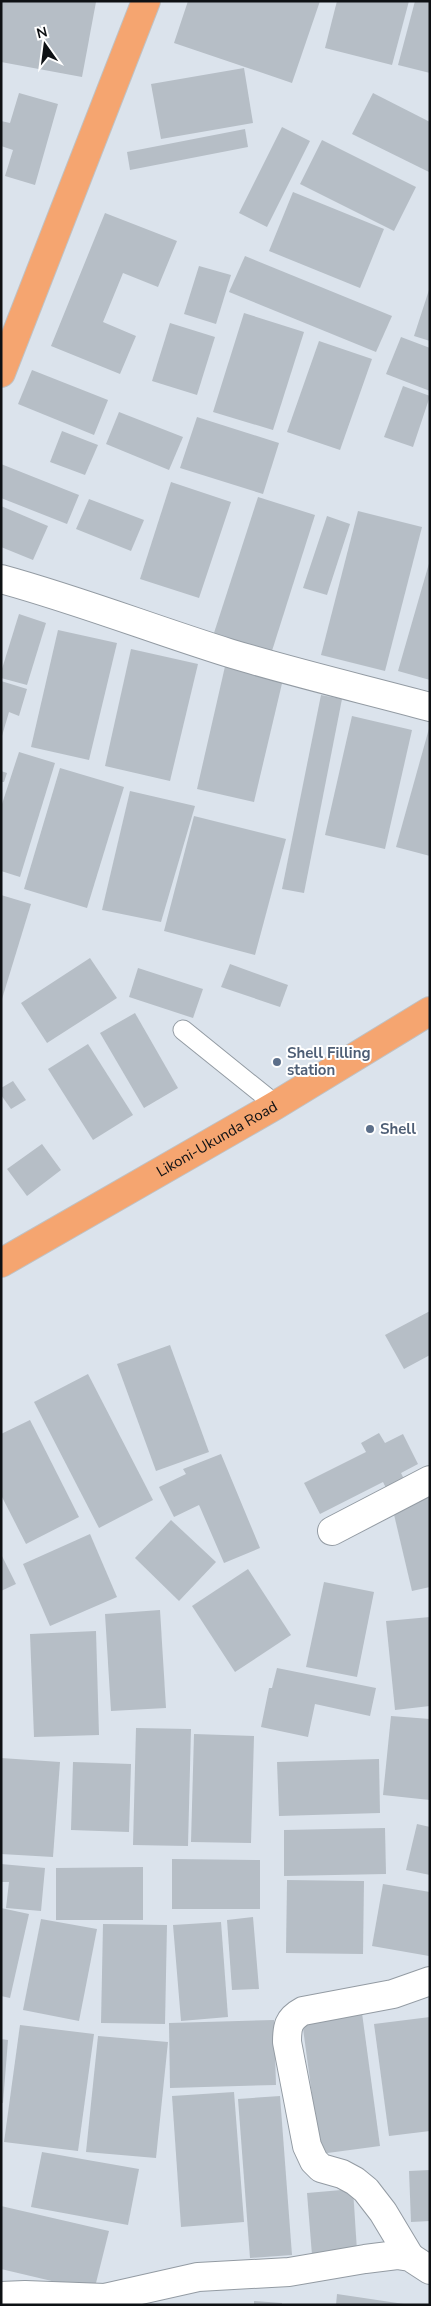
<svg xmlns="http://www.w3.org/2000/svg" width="431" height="2306" viewBox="0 0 431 2306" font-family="'Nunito Sans',sans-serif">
  <rect width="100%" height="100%" fill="#dbe3ec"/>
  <!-- building -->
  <g fill="#b6bec6">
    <polygon points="1,1 96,2 82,77 1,62"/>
    <polygon points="188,1 320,1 292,83 174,43"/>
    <polygon points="337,1 409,1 392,65 325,48"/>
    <polygon points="415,1 430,1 430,73 398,65"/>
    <polygon points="244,68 253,123 161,139 151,84"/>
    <polygon points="19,93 58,104 35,185 5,176 13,150 1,146 1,121 10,123"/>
    <polygon points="373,93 430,122 429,172 352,134"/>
    <polygon points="282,127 310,141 267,227 239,213"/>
    <polygon points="245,129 248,147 130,170 127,152"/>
    <polygon points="322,140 416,187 394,231 300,184"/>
    <polygon points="293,192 384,229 360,288 269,251"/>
    <polygon points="105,213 177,241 158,287 123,273 103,322 136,336 120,374 51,346"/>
    <polygon points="245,256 392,316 376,352 229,292"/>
    <polygon points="199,266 231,275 216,324 184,314"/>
    <polygon points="429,290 430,290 430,341 414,336"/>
    <polygon points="244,313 304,332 273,430 213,412"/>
    <polygon points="170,323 215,337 197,395 152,381"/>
    <polygon points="401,337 430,348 430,391 386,374"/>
    <polygon points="319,341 372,359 340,450 287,432"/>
    <polygon points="32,370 108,400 94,435 18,404"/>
    <polygon points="403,386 430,396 413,447 384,437"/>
    <polygon points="119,412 183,437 169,470 106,444"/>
    <polygon points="197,417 279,443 263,494 180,468"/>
    <polygon points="62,431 98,445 85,475 50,462"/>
    <polygon points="1,464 79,495 67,524 1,498"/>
    <polygon points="171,482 231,502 199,598 140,579"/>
    <polygon points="258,497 315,515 271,654 213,636"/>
    <polygon points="89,499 144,520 131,551 76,529"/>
    <polygon points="1,506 48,526 33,560 1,547"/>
    <polygon points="358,511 422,527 385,671 321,655"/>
    <polygon points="327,516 350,524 327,595 303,588"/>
    <polygon points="430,560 430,680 398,671"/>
    <polygon points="19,614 46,623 27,685 1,678 1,672"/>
    <polygon points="58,630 117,643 89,760 31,747"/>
    <polygon points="131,649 198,664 170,781 105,766"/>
    <polygon points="226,662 284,675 254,802 197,789"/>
    <polygon points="1,681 27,689 19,716 9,712 2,736"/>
    <polygon points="321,695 342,699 304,893 282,889"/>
    <polygon points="352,716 412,730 385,849 325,835"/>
    <polygon points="430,725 430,856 396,847"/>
    <polygon points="19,752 55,763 20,877 1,871 1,807"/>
    <polygon points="60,768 124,787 87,908 24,889"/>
    <polygon points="1,771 7,773 4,782 1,782"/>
    <polygon points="130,791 195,806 161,922 102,910"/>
    <polygon points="194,816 286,839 255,955 164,931"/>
    <polygon points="1,895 31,904 2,999 1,999"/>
    <polygon points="90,958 117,998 47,1043 21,1003"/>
    <polygon points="230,964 288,985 280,1007 221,987"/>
    <polygon points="138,968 203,989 193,1018 129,997"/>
    <polygon points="135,1013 178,1088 144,1108 100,1033"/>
    <polygon points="88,1044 133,1115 93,1140 48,1069"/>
    <polygon points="13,1081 26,1100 11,1109 1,1095 1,1088"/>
    <polygon points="42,1144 61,1170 27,1196 7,1169"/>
    <polygon points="430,1311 430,1355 404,1369 385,1335"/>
    <polygon points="170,1345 209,1452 156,1471 117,1364"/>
    <polygon points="88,1374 153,1500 99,1528 34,1402"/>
    <polygon points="30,1420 79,1517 26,1544 1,1495 1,1434"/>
    <polygon points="379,1433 385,1443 403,1434 418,1464 401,1473 404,1479 386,1488 383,1482 320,1514 304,1483 366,1452 361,1443"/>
    <polygon points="221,1454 260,1548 224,1563 199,1505 174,1517 159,1487 186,1474 183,1469"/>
    <polygon points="430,1497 430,1587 412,1591 392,1506"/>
    <polygon points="171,1520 216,1562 179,1601 135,1558"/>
    <polygon points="90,1534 117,1597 50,1626 23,1564"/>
    <polygon points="1,1554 16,1584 1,1591"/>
    <polygon points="248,1569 291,1635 235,1672 192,1606"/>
    <polygon points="324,1582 374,1592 357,1677 306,1667"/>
    <polygon points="160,1610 166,1708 111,1711 105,1614"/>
    <polygon points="430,1617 430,1706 395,1710 386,1621"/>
    <polygon points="96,1631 99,1735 34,1737 30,1634"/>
    <polygon points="277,1668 376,1688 370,1716 315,1704 308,1737 261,1727 269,1688 272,1688"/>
    <polygon points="391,1716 430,1719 430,1800 383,1795"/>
    <polygon points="136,1728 191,1729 188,1846 133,1845"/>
    <polygon points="194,1734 254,1736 251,1843 191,1842"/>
    <polygon points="1,1758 60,1762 53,1857 1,1854"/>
    <polygon points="379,1759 380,1813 279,1816 277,1762"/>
    <polygon points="73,1762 131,1764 129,1832 71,1830"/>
    <polygon points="417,1824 430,1827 430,1875 406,1870"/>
    <polygon points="385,1828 386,1874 284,1876 284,1830"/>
    <polygon points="172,1859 260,1860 260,1909 172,1909"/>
    <polygon points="1,1864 45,1868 41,1911 6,1908 9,1882 1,1882"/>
    <polygon points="143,1867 143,1920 56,1920 56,1868"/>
    <polygon points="287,1880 364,1881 363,1954 286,1953"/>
    <polygon points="383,1884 430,1892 429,1956 372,1946"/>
    <polygon points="1,1908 29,1914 10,1998 1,1996"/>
    <polygon points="253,1917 259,1989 232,1990 227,1920"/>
    <polygon points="41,1919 97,1929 79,2021 23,2010"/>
    <polygon points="221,1922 228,2017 181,2021 173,1925"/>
    <polygon points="103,1924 167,1925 165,2024 101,2023"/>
    <polygon points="362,2013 380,2146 320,2154 302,2021"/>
    <polygon points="430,2017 430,2131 389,2136 374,2024"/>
    <polygon points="274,2020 276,2085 170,2088 169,2023"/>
    <polygon points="20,2025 94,2034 78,2151 4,2142"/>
    <polygon points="98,2036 168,2042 156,2158 86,2152"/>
    <polygon points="1,2039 8,2040 3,2103 1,2103"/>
    <polygon points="234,2092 244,2222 181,2227 172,2096"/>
    <polygon points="280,2096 292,2255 250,2258 238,2099"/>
    <polygon points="42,2152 139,2169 128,2225 31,2207"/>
    <polygon points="430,2170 430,2221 411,2222 409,2171"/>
    <polygon points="353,2189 357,2251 312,2255 307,2193"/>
    <polygon points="1,2206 109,2231 94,2291 1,2269"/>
    <polygon points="337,2294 404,2304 404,2305 336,2305"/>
    <polygon points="254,2301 282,2303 282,2305 254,2305"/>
  </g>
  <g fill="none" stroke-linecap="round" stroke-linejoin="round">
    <!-- lane casing -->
    <g stroke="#939ba3" stroke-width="21">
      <polyline id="lane" points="183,1030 276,1105"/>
    </g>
    <!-- street casing -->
    <g stroke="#939ba3" stroke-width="30">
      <g id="street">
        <path d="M1,579c77,21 151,50 228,74 66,20 134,36 201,54"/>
        <polyline points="332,1531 430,1480"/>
        <path d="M410,2257l-27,-45 -17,-22 -11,-9 -13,-7 -21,-6 -7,-7 -7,-15 -20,-104c0,-15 1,-23 16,-31l90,-17 37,-13"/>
        <polyline points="1,2296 25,2295 105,2298 198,2277 289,2272 365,2259 397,2255 410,2257 430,2270"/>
      </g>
    </g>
    <!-- highway casing -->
    <g stroke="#c0c1c2" stroke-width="30">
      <g id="highway">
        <polyline points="1,373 146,1"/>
        <path id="s1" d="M1,1263l275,-158 154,-94"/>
      </g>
    </g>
    <!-- lane -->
    <use href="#lane" stroke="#fff" stroke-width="19"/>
    <!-- street -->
    <use href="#street" stroke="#fff" stroke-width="28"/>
    <!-- highway -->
    <use href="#highway" stroke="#f5a570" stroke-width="28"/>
  </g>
  <!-- markers -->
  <g fill="#5c6f8a" stroke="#fff" stroke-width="2">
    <circle cx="277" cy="1062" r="5"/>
    <circle cx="370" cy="1129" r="5"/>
  </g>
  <g text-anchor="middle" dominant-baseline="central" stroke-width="4" stroke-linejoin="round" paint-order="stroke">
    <!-- service labels -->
    <g font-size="15" font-weight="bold" fill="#4e5e75" stroke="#fff" text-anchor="start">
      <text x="287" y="1053">Shell Filling<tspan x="287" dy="17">station</tspan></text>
      <text x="380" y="1129">Shell</text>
    </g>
    <!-- street labels -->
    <g font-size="15" fill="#0e1114" stroke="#fff">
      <text stroke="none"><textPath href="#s1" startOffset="249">Likoni-Ukunda Road</textPath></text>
    </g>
  </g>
  <!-- border -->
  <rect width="431" height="2306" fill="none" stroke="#0e1114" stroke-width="5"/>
  <!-- north arrow -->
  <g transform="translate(45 45) rotate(346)" stroke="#ffffff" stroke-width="4" paint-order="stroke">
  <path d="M0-4L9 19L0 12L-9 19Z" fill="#0e1114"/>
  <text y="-8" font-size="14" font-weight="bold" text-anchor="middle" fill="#0e1114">N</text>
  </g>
</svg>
